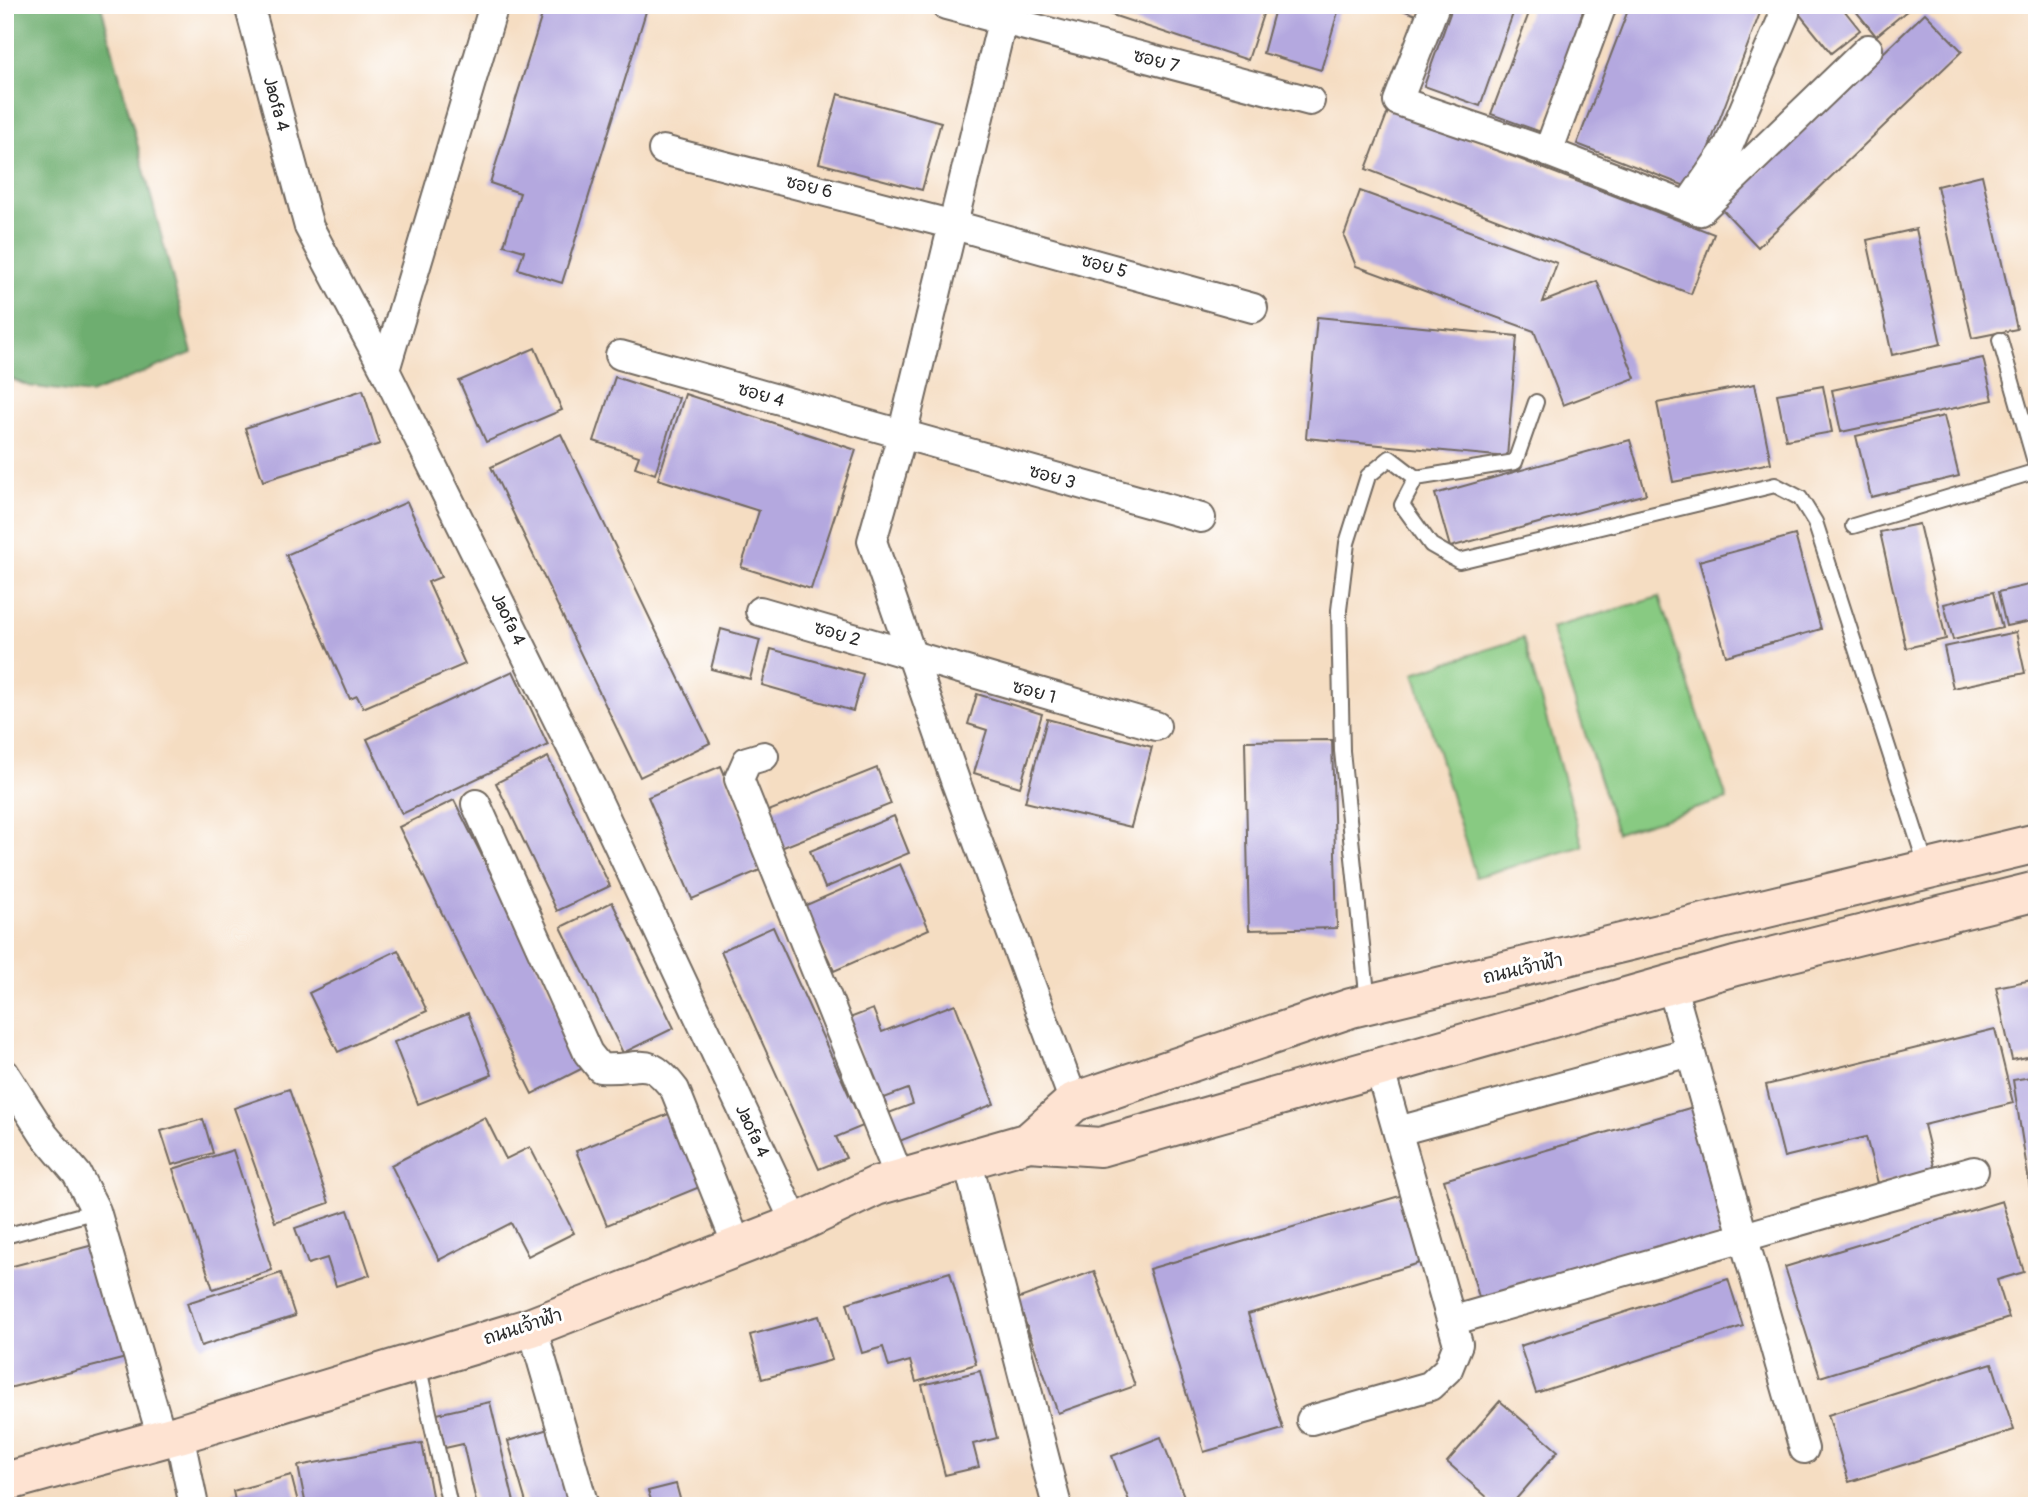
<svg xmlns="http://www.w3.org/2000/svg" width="2042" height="1511" viewBox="0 0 2042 1511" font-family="Pangolin,'Playpen Sans Thai',sans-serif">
  <rect width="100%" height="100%" fill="#fff"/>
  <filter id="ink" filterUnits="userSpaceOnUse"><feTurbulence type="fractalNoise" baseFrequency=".0143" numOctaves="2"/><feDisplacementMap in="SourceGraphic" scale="14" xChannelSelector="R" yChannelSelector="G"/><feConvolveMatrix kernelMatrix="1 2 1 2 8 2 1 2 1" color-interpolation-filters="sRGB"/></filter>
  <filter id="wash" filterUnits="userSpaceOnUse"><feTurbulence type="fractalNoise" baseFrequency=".00686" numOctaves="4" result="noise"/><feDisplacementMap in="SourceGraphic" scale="28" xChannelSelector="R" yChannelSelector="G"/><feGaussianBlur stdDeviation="1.57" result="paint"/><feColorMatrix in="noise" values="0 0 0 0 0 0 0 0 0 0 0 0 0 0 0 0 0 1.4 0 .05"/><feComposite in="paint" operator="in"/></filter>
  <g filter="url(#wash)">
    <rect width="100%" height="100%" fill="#f5ddc2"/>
    <!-- green -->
    <g fill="#88ca82" stroke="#5a7a56" stroke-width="2">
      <polygon points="1659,597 1727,799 1617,833 1551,628"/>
      <polygon points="1523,638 1583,846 1476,877 1414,673"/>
    </g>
    <!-- forest -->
    <polygon fill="#6eae70" stroke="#4c6c4e" stroke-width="2" points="5,5 101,5 192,353 90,394 28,386 5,376"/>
    <g id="blocks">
      <!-- building -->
      <g fill="#b4a8df">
        <polygon points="545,5 648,5 562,283 518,269 524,251 504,245 520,193 490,183"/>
        <polygon points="1082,5 1266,5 1248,60"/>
        <polygon points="1276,5 1340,5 1321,70 1263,53"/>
        <polygon points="1389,5 1420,5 1416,15"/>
        <polygon points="1453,5 1516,5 1480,106 1424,86"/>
        <polygon points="1532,5 1585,5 1579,22 1582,23 1541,132 1491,114"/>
        <polygon points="1630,5 1763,5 1693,189 1577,144"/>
        <polygon points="1792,5 1840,5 1860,30 1831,53"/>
        <polygon points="1851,5 1914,5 1876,36"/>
        <polygon points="1925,13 1962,51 1758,247 1721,208"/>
        <polygon points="838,94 941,122 922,190 819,163"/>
        <polygon points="1389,109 1714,234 1691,294 1366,169"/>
        <polygon points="1982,175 2017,329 1972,338 1937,186"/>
        <polygon points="1360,191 1557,263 1543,302 1597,281 1635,378 1563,405 1534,331 1356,266 1344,236"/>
        <polygon points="1916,229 1941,344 1892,355 1867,240"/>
        <polygon points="2037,290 2037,317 2036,317 2029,292"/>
        <polygon points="1317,317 1517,336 1507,457 1306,438"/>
        <polygon points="535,348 562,410 486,442 459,381"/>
        <polygon points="1983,358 1993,400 1841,432 1832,390"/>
        <polygon points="615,377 679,398 655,474 635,467 639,456 594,441"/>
        <polygon points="1755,384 1771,463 1673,482 1657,403"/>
        <polygon points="1823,386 1832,432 1786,440 1777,394"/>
        <polygon points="363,390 380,444 263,481 245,428"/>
        <polygon points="685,394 856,450 811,589 741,567 759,511 658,479"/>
        <polygon points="1944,416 1959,476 1871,497 1856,436"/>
        <polygon points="561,434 710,743 640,777 491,467"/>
        <polygon points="1630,440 1646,494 1450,547 1435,494"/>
        <polygon points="407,502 441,577 428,582 465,664 363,708 357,696 350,699 286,555"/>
        <polygon points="1919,524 1946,639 1906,648 1880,532"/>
        <polygon points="1795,535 1821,629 1726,656 1699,561"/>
        <polygon points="2037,583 2037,620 2006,626 1998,592"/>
        <polygon points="1993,592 2002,628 1953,640 1944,604"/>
        <polygon points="721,629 760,640 750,679 711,669"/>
        <polygon points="2016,632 2025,673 1953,688 1944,647"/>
        <polygon points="771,649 863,674 853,711 762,685"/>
        <polygon points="513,671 548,745 402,814 367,739"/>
        <polygon points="977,694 1042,714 1020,787 974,773 987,730 968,724"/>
        <polygon points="1047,719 1152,747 1131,827 1025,802"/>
        <polygon points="1332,740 1337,928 1249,930 1245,741"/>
        <polygon points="548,757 610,886 557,911 496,783"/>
        <polygon points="721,766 765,868 692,899 648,797"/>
        <polygon points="877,768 891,804 781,848 766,812"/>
        <polygon points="454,800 587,1066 532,1094 399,827"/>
        <polygon points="894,816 909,853 825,888 810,851"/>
        <polygon points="900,864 929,929 834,971 804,906"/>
        <polygon points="612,902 674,1028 623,1053 561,927"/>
        <polygon points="773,927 863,1126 836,1137 846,1158 819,1169 721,951"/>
        <polygon points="398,950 427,1011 338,1052 309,993"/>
        <polygon points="2037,979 2037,1055 2012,1060 1996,987"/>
        <polygon points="955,1004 994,1104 897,1142 886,1114 913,1104 908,1089 879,1100 847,1019 873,1009 882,1032"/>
        <polygon points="468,1013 492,1075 418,1104 394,1042"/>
        <polygon points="1995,1029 2013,1103 1924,1125 1935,1170 1878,1183 1866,1137 1784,1157 1766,1085"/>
        <polygon points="2037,1076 2037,1220 2035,1220 2013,1080"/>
        <polygon points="289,1089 329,1203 275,1222 234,1108"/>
        <polygon points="1693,1107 1731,1234 1482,1307 1444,1180"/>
        <polygon points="676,1111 707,1184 607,1225 576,1151"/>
        <polygon points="485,1117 506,1159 530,1147 574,1233 528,1256 511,1223 439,1260 391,1165"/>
        <polygon points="203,1119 213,1153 172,1165 161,1131"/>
        <polygon points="233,1150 272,1270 213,1289 173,1169"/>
        <polygon points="1403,1195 1423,1262 1248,1314 1283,1429 1204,1452 1149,1269"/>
        <polygon points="2002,1201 2024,1272 1997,1280 2009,1318 1820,1377 1785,1267"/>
        <polygon points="348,1210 370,1275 336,1286 327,1258 308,1264 295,1228"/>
        <polygon points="101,1243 130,1357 5,1389 5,1268"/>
        <polygon points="1094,1271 1135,1386 1058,1413 1017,1299"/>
        <polygon points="950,1272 976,1364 916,1382 910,1361 889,1367 883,1347 862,1353 847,1303"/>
        <polygon points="281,1273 295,1316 201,1346 187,1303"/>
        <polygon points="1728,1279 1743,1326 1536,1393 1520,1346"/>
        <polygon points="819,1316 832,1360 762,1379 750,1335"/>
        <polygon points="1992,1363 2014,1430 1849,1482 1828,1415"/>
        <polygon points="980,1371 997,1438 973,1444 979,1467 945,1475 922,1385"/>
        <polygon points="1500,1401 1558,1451 1510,1506 1497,1506 1447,1462"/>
        <polygon points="490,1402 515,1506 477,1506 463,1444 445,1448 437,1414"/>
        <polygon points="555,1427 577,1500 556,1506 527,1506 508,1441"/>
        <polygon points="1161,1437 1187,1504 1131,1506 1112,1456"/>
        <polygon points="422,1443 434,1506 306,1506 298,1466"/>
        <polygon points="291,1475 299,1506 236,1506 233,1491"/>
        <polygon points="676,1484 682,1506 646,1506 652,1503 648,1491"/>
      </g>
    </g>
  </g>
  <g filter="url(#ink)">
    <use href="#blocks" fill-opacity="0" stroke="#726960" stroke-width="2"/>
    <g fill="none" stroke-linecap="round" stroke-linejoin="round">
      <!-- lane casing -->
      <g stroke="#726960" stroke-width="18">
        <g id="lane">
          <polyline points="2000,340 2037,469"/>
          <polyline points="1416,478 1402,505 1431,545 1459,561 1775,485 1800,498 1815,522 1927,868"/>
          <polyline points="1853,526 2037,471"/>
          <polyline points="1368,1003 1342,751 1339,610 1347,543 1368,476 1390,458 1416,478 1515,462 1536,402"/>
          <polyline points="5,1236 96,1211"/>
          <polyline points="418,1364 450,1506"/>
        </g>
      </g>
      <!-- street casing -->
      <g stroke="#726960" stroke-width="32">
        <g id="street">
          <polyline points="249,5 309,227 385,370 592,789 796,1224"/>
          <polyline points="946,5 1310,101"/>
          <polyline points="1006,5 902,435 872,541 956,783 1074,1102"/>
          <polyline points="1435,5 1398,101 1548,152 1700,211 1868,49"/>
          <polyline points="663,150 954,225 1253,308"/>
          <polyline points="1548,152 1602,5"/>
          <polyline points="1688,205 1728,147 1785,13 1779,5"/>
          <polyline points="620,355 1201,518"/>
          <polyline points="385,370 494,5"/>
          <polyline points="760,611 1156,726"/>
          <polyline points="764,756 747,761 739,779 900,1179"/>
          <path d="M476,804l112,249 12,15c42,3 46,-16 75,22l62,155"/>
          <polyline points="1671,984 1804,1449"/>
          <polyline points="5,1074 44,1135 77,1174 96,1211 162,1438"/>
          <polyline points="1398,1131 1690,1052"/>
          <polyline points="967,1159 1057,1506"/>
          <polyline points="1451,1321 1974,1171"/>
          <polyline points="532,1327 584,1506"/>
          <polyline points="1311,1420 1430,1386 1448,1369 1458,1344 1379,1067"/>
          <polyline points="179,1434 194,1506"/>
        </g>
      </g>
      <!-- secondary casing -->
      <g stroke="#726960" stroke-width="42">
        <g id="secondary">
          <polyline points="1029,1142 1074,1102 1351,1008 2037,843"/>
          <polyline points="5,1482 179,1434 532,1327 796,1224 876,1186 1029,1142 1100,1147 1735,966 2037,891"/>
        </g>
      </g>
      <!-- lane -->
      <use href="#lane" stroke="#fff" stroke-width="14"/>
      <!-- street -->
      <use href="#street" stroke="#fff" stroke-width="28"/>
      <!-- secondary -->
      <use href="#secondary" stroke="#fee3d2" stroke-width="38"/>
    </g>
  </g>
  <g text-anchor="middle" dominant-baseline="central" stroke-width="6" stroke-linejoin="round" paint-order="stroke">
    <!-- street labels -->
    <g font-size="18" fill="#2b2b2b" stroke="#fff">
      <text transform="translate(1156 61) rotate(15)">ซอย 7</text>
      <text transform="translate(276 104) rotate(75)">Jaofa 4</text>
      <text transform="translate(809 187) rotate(14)">ซอย 6</text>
      <text transform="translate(1104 266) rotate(16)">ซอย 5</text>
      <text transform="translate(761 395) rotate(16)">ซอย 4</text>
      <text transform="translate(1052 477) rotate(16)">ซอย 3</text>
      <text transform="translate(508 619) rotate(64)">Jaofa 4</text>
      <text transform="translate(837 634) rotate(17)">ซอย 2</text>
      <text transform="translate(1034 692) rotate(16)">ซอย 1</text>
      <text transform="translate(1523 969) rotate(-13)">ถนนเจ้าฟ้า</text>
      <text transform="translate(752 1131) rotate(65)">Jaofa 4</text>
      <text transform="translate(523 1327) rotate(-18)">ถนนเจ้าฟ้า</text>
    </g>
  </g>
  <!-- margin -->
  <rect width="2042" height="1511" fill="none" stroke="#fff" stroke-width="28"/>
</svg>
